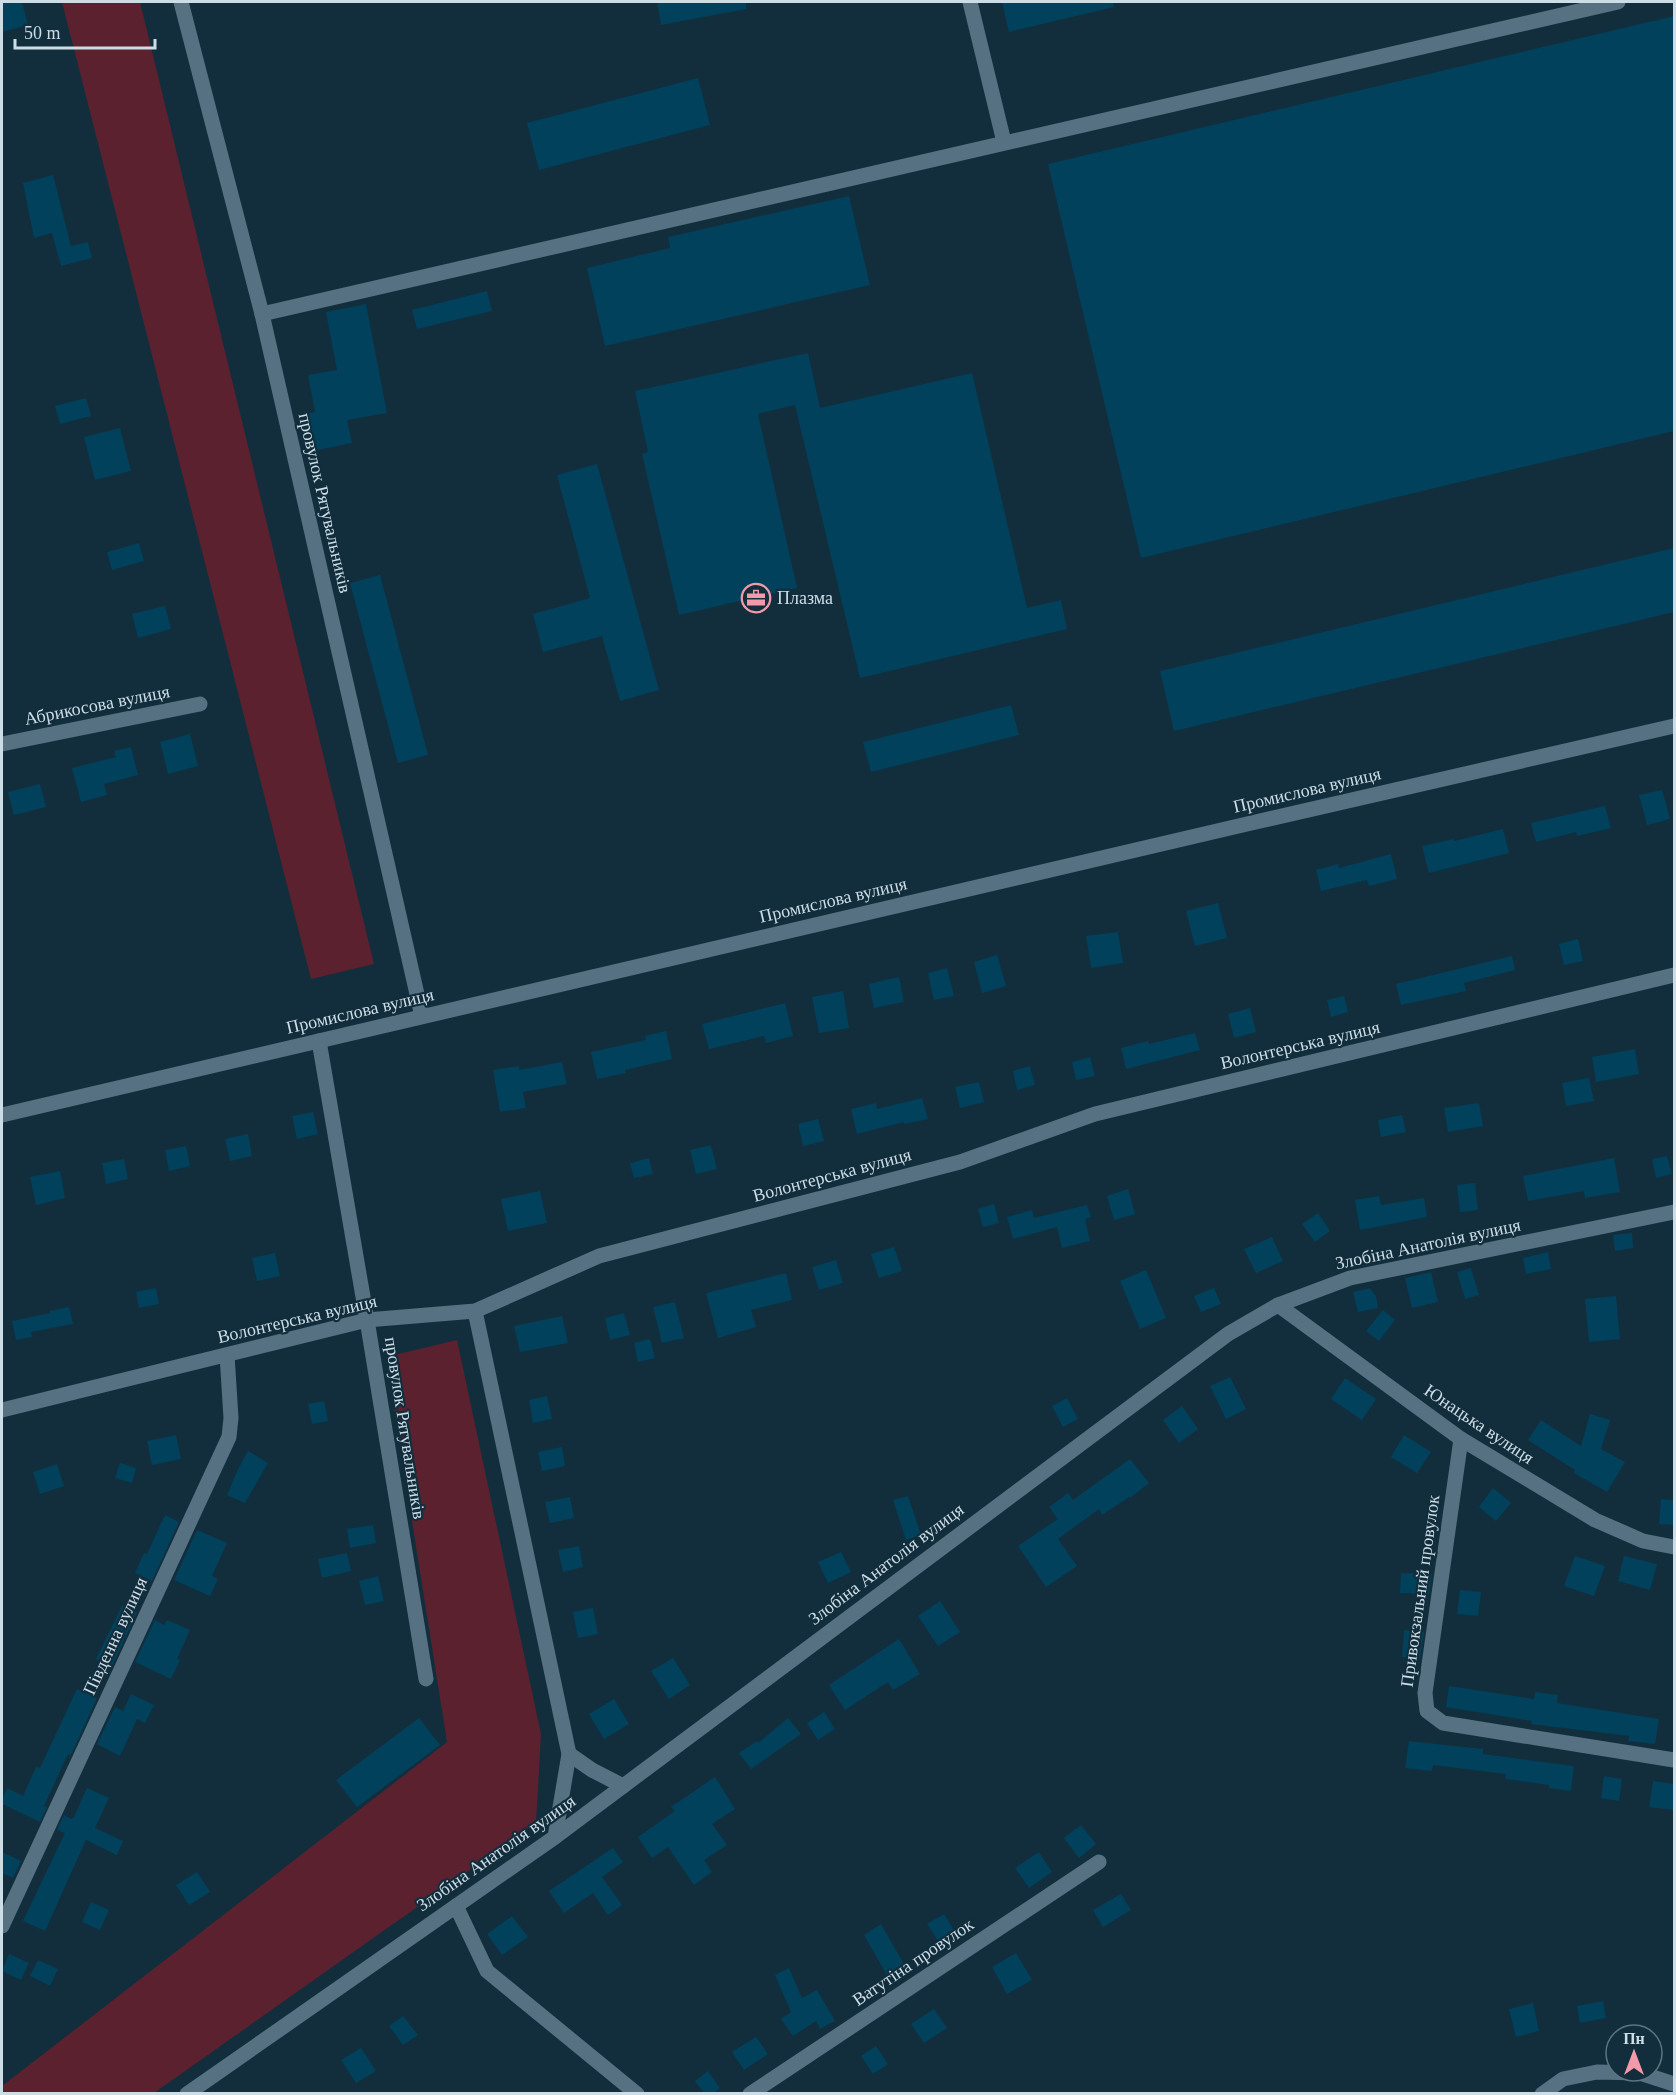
<svg xmlns="http://www.w3.org/2000/svg" width="1676" height="2095" viewBox="0 0 1676 2095" font-family="Georgia,serif">
  <rect width="100%" height="100%" fill="#122e3d"/>
  <!-- green -->
  <g fill="#5b212f">
    <polygon points="62,2 140,2 374,964 311,979"/>
    <polygon points="457,1340 541,1734 536,1823 154,2093 2,2093 2,2086 447,1742 386,1357"/>
  </g>
  <!-- building -->
  <g fill="#01415c">
    <polygon points="2,2 22,2 28,25 2,32"/>
    <polygon points="657,2 746,2 746,9 661,25"/>
    <polygon points="1002,2 1113,2 1114,7 1009,32"/>
    <polygon points="1674,16 1674,431 1141,558 1048,164"/>
    <polygon points="698,78 710,125 539,170 527,123"/>
    <polygon points="53,175 71,246 88,242 92,258 61,266 52,233 34,238 23,183"/>
    <polygon points="849,196 870,285 605,346 587,268 670,248 668,237"/>
    <polygon points="487,291 492,311 417,329 412,310"/>
    <polygon points="366,304 387,413 347,420 352,443 313,451 306,414 315,412 308,375 337,370 326,312"/>
    <polygon points="808,353 820,408 972,373 1027,608 1061,600 1067,629 860,678 795,405 758,414 797,588 679,615 642,454 648,452 635,391"/>
    <polygon points="86,398 91,416 60,424 55,406"/>
    <polygon points="120,428 131,471 95,480 84,437"/>
    <polygon points="597,464 659,690 620,701 602,636 543,652 533,614 590,598 557,475"/>
    <polygon points="139,543 144,561 112,570 107,552"/>
    <polygon points="1674,548 1674,612 1174,731 1160,671"/>
    <polygon points="380,575 428,755 398,763 350,583"/>
    <polygon points="165,606 171,629 138,638 132,614"/>
    <polygon points="1011,705 1019,735 871,772 863,742"/>
    <polygon points="190,734 198,766 168,774 160,742"/>
    <polygon points="131,747 138,775 104,784 107,795 81,802 72,768 116,757 114,751"/>
    <polygon points="40,784 46,807 14,815 8,792"/>
    <polygon points="1662,790 1670,819 1647,825 1639,795"/>
    <polygon points="1605,806 1611,828 1577,836 1576,832 1536,842 1531,823"/>
    <polygon points="1503,829 1509,853 1429,873 1422,846 1454,839 1454,841"/>
    <polygon points="1391,854 1397,879 1369,886 1367,880 1321,891 1316,870 1338,864 1339,868"/>
    <polygon points="1218,903 1227,938 1195,946 1186,911"/>
    <polygon points="1118,932 1123,963 1091,968 1086,936"/>
    <polygon points="1578,939 1583,961 1564,965 1559,944"/>
    <polygon points="997,955 1006,986 982,993 974,962"/>
    <polygon points="1512,956 1515,970 1464,983 1466,991 1401,1005 1396,984"/>
    <polygon points="947,968 954,996 934,1000 928,973"/>
    <polygon points="899,977 904,1002 874,1008 869,984"/>
    <polygon points="843,991 849,1028 819,1033 812,997"/>
    <polygon points="1344,996 1348,1012 1331,1017 1327,1000"/>
    <polygon points="785,1003 793,1036 766,1043 764,1036 709,1049 702,1024"/>
    <polygon points="1250,1008 1256,1032 1234,1038 1228,1014"/>
    <polygon points="666,1031 672,1059 625,1070 626,1073 597,1079 591,1052 646,1040 645,1036"/>
    <polygon points="1195,1033 1200,1050 1126,1069 1121,1048 1148,1041 1149,1044"/>
    <polygon points="1635,1049 1639,1074 1596,1082 1592,1057"/>
    <polygon points="1090,1057 1095,1076 1076,1080 1072,1062"/>
    <polygon points="562,1062 567,1084 523,1092 526,1108 500,1112 493,1070 519,1066 519,1070"/>
    <polygon points="1030,1066 1035,1085 1017,1090 1013,1071"/>
    <polygon points="1589,1078 1594,1101 1566,1106 1562,1083"/>
    <polygon points="979,1082 984,1102 960,1108 955,1087"/>
    <polygon points="922,1098 928,1119 904,1124 904,1122 857,1134 851,1109 876,1103 877,1109"/>
    <polygon points="1479,1103 1483,1126 1448,1132 1444,1108"/>
    <polygon points="313,1112 318,1134 297,1139 292,1116"/>
    <polygon points="1402,1115 1406,1132 1381,1137 1378,1120"/>
    <polygon points="818,1119 824,1141 803,1146 798,1124"/>
    <polygon points="248,1134 252,1156 230,1161 225,1139"/>
    <polygon points="711,1145 717,1169 696,1174 690,1150"/>
    <polygon points="186,1146 190,1166 169,1171 165,1150"/>
    <polygon points="1667,1156 1672,1174 1656,1178 1652,1159"/>
    <polygon points="649,1158 653,1174 634,1178 630,1163"/>
    <polygon points="1614,1158 1620,1192 1585,1198 1584,1191 1528,1201 1523,1176"/>
    <polygon points="124,1159 128,1179 106,1184 102,1163"/>
    <polygon points="60,1171 65,1198 36,1205 30,1177"/>
    <polygon points="1475,1183 1478,1210 1460,1212 1457,1185"/>
    <polygon points="1128,1189 1135,1214 1114,1220 1107,1196"/>
    <polygon points="540,1191 547,1223 508,1231 501,1199"/>
    <polygon points="1379,1196 1381,1205 1424,1198 1427,1217 1360,1230 1355,1200"/>
    <polygon points="994,1204 999,1223 983,1227 978,1209"/>
    <polygon points="1087,1205 1091,1217 1085,1219 1090,1241 1062,1248 1057,1227 1013,1239 1007,1217 1032,1210 1034,1218"/>
    <polygon points="1318,1213 1330,1231 1315,1242 1302,1224"/>
    <polygon points="1632,1233 1633,1248 1615,1251 1613,1235"/>
    <polygon points="1272,1237 1283,1261 1256,1273 1244,1249"/>
    <polygon points="894,1247 902,1271 879,1278 871,1254"/>
    <polygon points="1548,1252 1551,1269 1526,1274 1523,1258"/>
    <polygon points="275,1253 280,1276 257,1281 252,1258"/>
    <polygon points="836,1260 843,1283 819,1290 812,1267"/>
    <polygon points="1471,1268 1479,1295 1465,1299 1457,1272"/>
    <polygon points="1146,1270 1166,1318 1140,1329 1120,1281"/>
    <polygon points="1431,1272 1438,1302 1412,1308 1405,1278"/>
    <polygon points="786,1273 792,1300 751,1310 756,1327 718,1338 706,1293"/>
    <polygon points="156,1288 159,1304 139,1308 136,1292"/>
    <polygon points="1214,1288 1221,1304 1201,1312 1194,1296"/>
    <polygon points="1370,1288 1376,1296 1378,1308 1358,1312 1353,1292"/>
    <polygon points="1616,1296 1620,1339 1589,1342 1585,1299"/>
    <polygon points="675,1302 684,1338 662,1343 653,1307"/>
    <polygon points="69,1307 73,1324 31,1332 32,1337 16,1340 12,1321 50,1313 50,1311"/>
    <polygon points="1383,1310 1395,1320 1379,1341 1366,1331"/>
    <polygon points="624,1313 630,1335 610,1340 605,1318"/>
    <polygon points="562,1316 568,1343 520,1352 514,1326"/>
    <polygon points="650,1339 655,1358 638,1362 634,1343"/>
    <polygon points="1230,1377 1246,1409 1226,1419 1210,1386"/>
    <polygon points="1345,1378 1376,1399 1362,1420 1331,1399"/>
    <polygon points="547,1396 552,1419 533,1423 529,1400"/>
    <polygon points="1067,1398 1078,1419 1063,1427 1052,1406"/>
    <polygon points="324,1401 328,1421 312,1424 308,1404"/>
    <polygon points="1182,1406 1198,1429 1179,1443 1163,1420"/>
    <polygon points="1590,1414 1610,1420 1601,1449 1625,1462 1607,1492 1574,1473 1575,1470 1528,1440 1541,1420 1581,1446"/>
    <polygon points="176,1435 181,1459 152,1465 147,1441"/>
    <polygon points="1404,1435 1431,1452 1417,1473 1391,1457"/>
    <polygon points="562,1447 565,1466 542,1471 538,1452"/>
    <polygon points="248,1451 268,1463 245,1503 227,1495 238,1469"/>
    <polygon points="1130,1459 1149,1483 1130,1498 1129,1497 1102,1515 1099,1509 1058,1539 1077,1566 1046,1587 1018,1546 1058,1519 1049,1507 1068,1493 1073,1500"/>
    <polygon points="120,1463 136,1468 132,1483 115,1478"/>
    <polygon points="57,1464 64,1486 40,1494 33,1472"/>
    <polygon points="1493,1488 1511,1503 1496,1521 1479,1507"/>
    <polygon points="908,1496 921,1535 906,1540 893,1500"/>
    <polygon points="570,1497 574,1518 550,1523 545,1502"/>
    <polygon points="1661,1499 1674,1500 1674,1525 1659,1524"/>
    <polygon points="165,1515 179,1522 152,1581 135,1573 144,1553 147,1554"/>
    <polygon points="373,1525 376,1543 350,1548 347,1529"/>
    <polygon points="197,1530 227,1543 212,1576 218,1579 210,1596 174,1580"/>
    <polygon points="579,1546 583,1567 563,1572 558,1550"/>
    <polygon points="841,1552 851,1572 828,1583 818,1562"/>
    <polygon points="347,1553 351,1571 322,1578 318,1559"/>
    <polygon points="1575,1556 1605,1566 1594,1596 1564,1586"/>
    <polygon points="1624,1556 1657,1564 1650,1590 1618,1581"/>
    <polygon points="1401,1573 1432,1574 1429,1594 1400,1593"/>
    <polygon points="378,1576 384,1601 365,1605 359,1581"/>
    <polygon points="1460,1590 1481,1592 1478,1616 1457,1614"/>
    <polygon points="940,1601 960,1632 938,1646 918,1616"/>
    <polygon points="122,1606 137,1612 112,1666 96,1659"/>
    <polygon points="593,1608 598,1634 578,1638 573,1612"/>
    <polygon points="155,1620 164,1625 167,1620 190,1630 177,1659 180,1660 171,1679 135,1662"/>
    <polygon points="1404,1630 1424,1632 1420,1658 1402,1657"/>
    <polygon points="899,1639 920,1674 893,1690 888,1682 845,1710 829,1685"/>
    <polygon points="673,1658 690,1685 669,1699 651,1671"/>
    <polygon points="1449,1686 1534,1699 1535,1692 1558,1695 1557,1703 1659,1719 1655,1744 1628,1741 1629,1736 1531,1724 1532,1721 1446,1707"/>
    <polygon points="77,1689 97,1698 71,1755 68,1754 44,1806 47,1807 40,1822 2,1804 2,1800 7,1788 23,1796 36,1767 40,1768"/>
    <polygon points="131,1694 154,1705 145,1723 137,1719 120,1756 97,1744 115,1707 123,1711"/>
    <polygon points="614,1699 629,1724 604,1739 589,1714"/>
    <polygon points="824,1712 835,1729 818,1740 807,1723"/>
    <polygon points="419,1718 440,1745 357,1807 336,1780"/>
    <polygon points="788,1718 801,1734 751,1769 739,1753 757,1741 758,1743"/>
    <polygon points="1409,1741 1483,1749 1483,1754 1574,1766 1571,1791 1549,1788 1549,1785 1505,1779 1506,1774 1433,1765 1432,1771 1405,1768"/>
    <polygon points="1604,1776 1622,1779 1619,1801 1601,1798"/>
    <polygon points="715,1777 735,1809 712,1824 727,1845 704,1860 712,1872 694,1885 668,1847 652,1858 638,1837 675,1811 671,1807"/>
    <polygon points="1653,1781 1674,1784 1674,1810 1649,1807"/>
    <polygon points="87,1788 109,1798 95,1828 123,1841 117,1855 86,1840 45,1931 23,1921 65,1833 57,1830 64,1815 71,1819 74,1817"/>
    <polygon points="1081,1825 1096,1844 1079,1858 1064,1838"/>
    <polygon points="613,1848 623,1862 602,1877 622,1905 608,1915 593,1893 564,1913 549,1891"/>
    <polygon points="2,1852 21,1861 13,1878 2,1873"/>
    <polygon points="1039,1852 1052,1872 1029,1888 1015,1868"/>
    <polygon points="197,1872 210,1892 189,1905 176,1885"/>
    <polygon points="1121,1894 1131,1910 1103,1927 1093,1910"/>
    <polygon points="91,1902 109,1910 100,1930 82,1922"/>
    <polygon points="944,1914 956,1934 940,1944 927,1924"/>
    <polygon points="512,1916 528,1937 502,1955 487,1934"/>
    <polygon points="881,1924 905,1966 888,1977 864,1935"/>
    <polygon points="1016,1953 1032,1980 1007,1994 992,1967"/>
    <polygon points="9,1954 29,1963 21,1980 2,1971"/>
    <polygon points="38,1960 58,1969 50,1986 30,1976"/>
    <polygon points="789,1968 802,1998 817,1990 835,2021 820,2029 816,2021 793,2036 781,2019 791,2012 775,1975"/>
    <polygon points="1603,2001 1606,2018 1580,2023 1577,2006"/>
    <polygon points="1533,2003 1539,2031 1516,2037 1509,2009"/>
    <polygon points="934,2009 947,2028 924,2043 911,2024"/>
    <polygon points="403,2016 418,2035 403,2045 389,2026"/>
    <polygon points="756,2037 768,2054 744,2070 732,2052"/>
    <polygon points="876,2046 888,2064 873,2074 861,2056"/>
    <polygon points="361,2048 376,2071 356,2083 341,2060"/>
    <polygon points="708,2071 720,2088 713,2094 705,2094 695,2081"/>
  </g>
  <g fill="none" stroke-linecap="round" stroke-linejoin="round">
    <!-- minor -->
    <g stroke="#567282" stroke-width="15">
      <polyline points="181,2 262,314 422,1016"/>
      <polyline points="970,2 1004,142"/>
      <polyline points="262,314 1618,2"/>
      <polyline points="2,744 200,704"/>
      <polyline points="319,1041 367,1320 426,1679"/>
      <polyline points="2,1115 1247,824 1674,726"/>
      <polyline points="1278,1305 1461,1439 1595,1520 1643,1541 1674,1547"/>
      <polyline points="475,1311 569,1754 555,1837"/>
      <polyline points="2,1410 367,1320 475,1311 599,1256 960,1162 1095,1114 1674,975"/>
      <polyline points="1461,1439 1425,1693 1427,1711 1443,1723 1674,1760"/>
      <polyline points="569,1754 592,1770 623,1786"/>
      <polyline points="456,1906 487,1971 637,2094"/>
      <polyline points="2,1926 229,1437 231,1418 227,1355"/>
      <polyline points="187,2094 555,1837 1228,1334 1278,1305 1350,1278 1674,1212"/>
      <polyline points="750,2094 1099,1862"/>
      <polyline points="1542,2094 1563,2079 1597,2072 1640,2073 1674,2084"/>
    </g>
  </g>
  <!-- icons -->
  <defs>
    <g id="office-ring" transform="scale(1.5)"><circle r="9.5" fill="#122e3d" stroke="#f39aaa" stroke-width="1.5"/><path d="M-6-3h4V-5.5h4V-3h4V5H-6ZM-1-4.5V-3h2v-1.5ZM-6 0V1H6V0Z" fill="#f39aaa"/></g>
  </defs>
  <g fill-rule="evenodd">
    <use href="#office-ring" x="756" y="598"/>
  </g>
  <g text-anchor="middle" dominant-baseline="central" stroke-width="4.5" stroke-linejoin="round" paint-order="stroke">
    <!-- street labels -->
    <g font-size="18" fill="#cddde6" stroke="#122e3d">
      <text transform="translate(325 503) rotate(77)">провулок Рятувальників</text>
      <text transform="translate(97 705) rotate(-11)">Абрикосова вулиця</text>
      <text transform="translate(1307 790) rotate(-13)">Промислова вулиця</text>
      <text transform="translate(833 900) rotate(-13)">Промислова вулиця</text>
      <text transform="translate(360 1011) rotate(-13)">Промислова вулиця</text>
      <text transform="translate(1300 1045) rotate(-13)">Волонтерська вулиця</text>
      <text transform="translate(832 1175) rotate(-15)">Волонтерська вулиця</text>
      <text transform="translate(1428 1244) rotate(-12)">Злобіна Анатолія вулиця</text>
      <text transform="translate(297 1319) rotate(-13)">Волонтерська вулиця</text>
      <text transform="translate(1479 1424) rotate(34)">Юнацька вулиця</text>
      <text transform="translate(405 1428) rotate(81)">провулок Рятувальників</text>
      <text transform="translate(886 1564) rotate(-37)">Злобіна Анатолія вулиця</text>
      <text transform="translate(1420 1591) rotate(-82)">Привокзальний провулок</text>
      <text transform="translate(115 1636) rotate(-65)">Південна вулиця</text>
      <text transform="translate(496 1853) rotate(-35)">Злобіна Анатолія вулиця</text>
      <text transform="translate(913 1962) rotate(-34)">Ватутіна провулок</text>
    </g>
    <!-- poi labels -->
    <g font-size="18" fill="#cddde6" stroke="#122e3d" text-anchor="start">
      <text x="777" y="598">Плазма</text>
    </g>
  </g>
  <!-- border -->
  <rect width="1676" height="2095" fill="none" stroke="#cddde6" stroke-width="6"/>
  <!-- north arrow -->
  <g transform="translate(1634 2053)"><circle r="28" fill="#122e3d" stroke="#5d7481" stroke-width="1.5"/>
  <path d="M0-4.5L10 22L0 15L-10 22Z" fill="#f39aaa"/>
  <text y="-9" font-size="16" font-weight="bold" text-anchor="middle" fill="#cddde6">Пн</text>
  </g>
  <!-- scale -->
  <path d="M15 39v9h140v-9" fill="none" stroke="#cddde6" stroke-width="3"/>
  <text x="24" y="39" font-size="18" fill="#cddde6" stroke="#122e3d" stroke-width="4.5" paint-order="stroke">50 m</text>
</svg>
